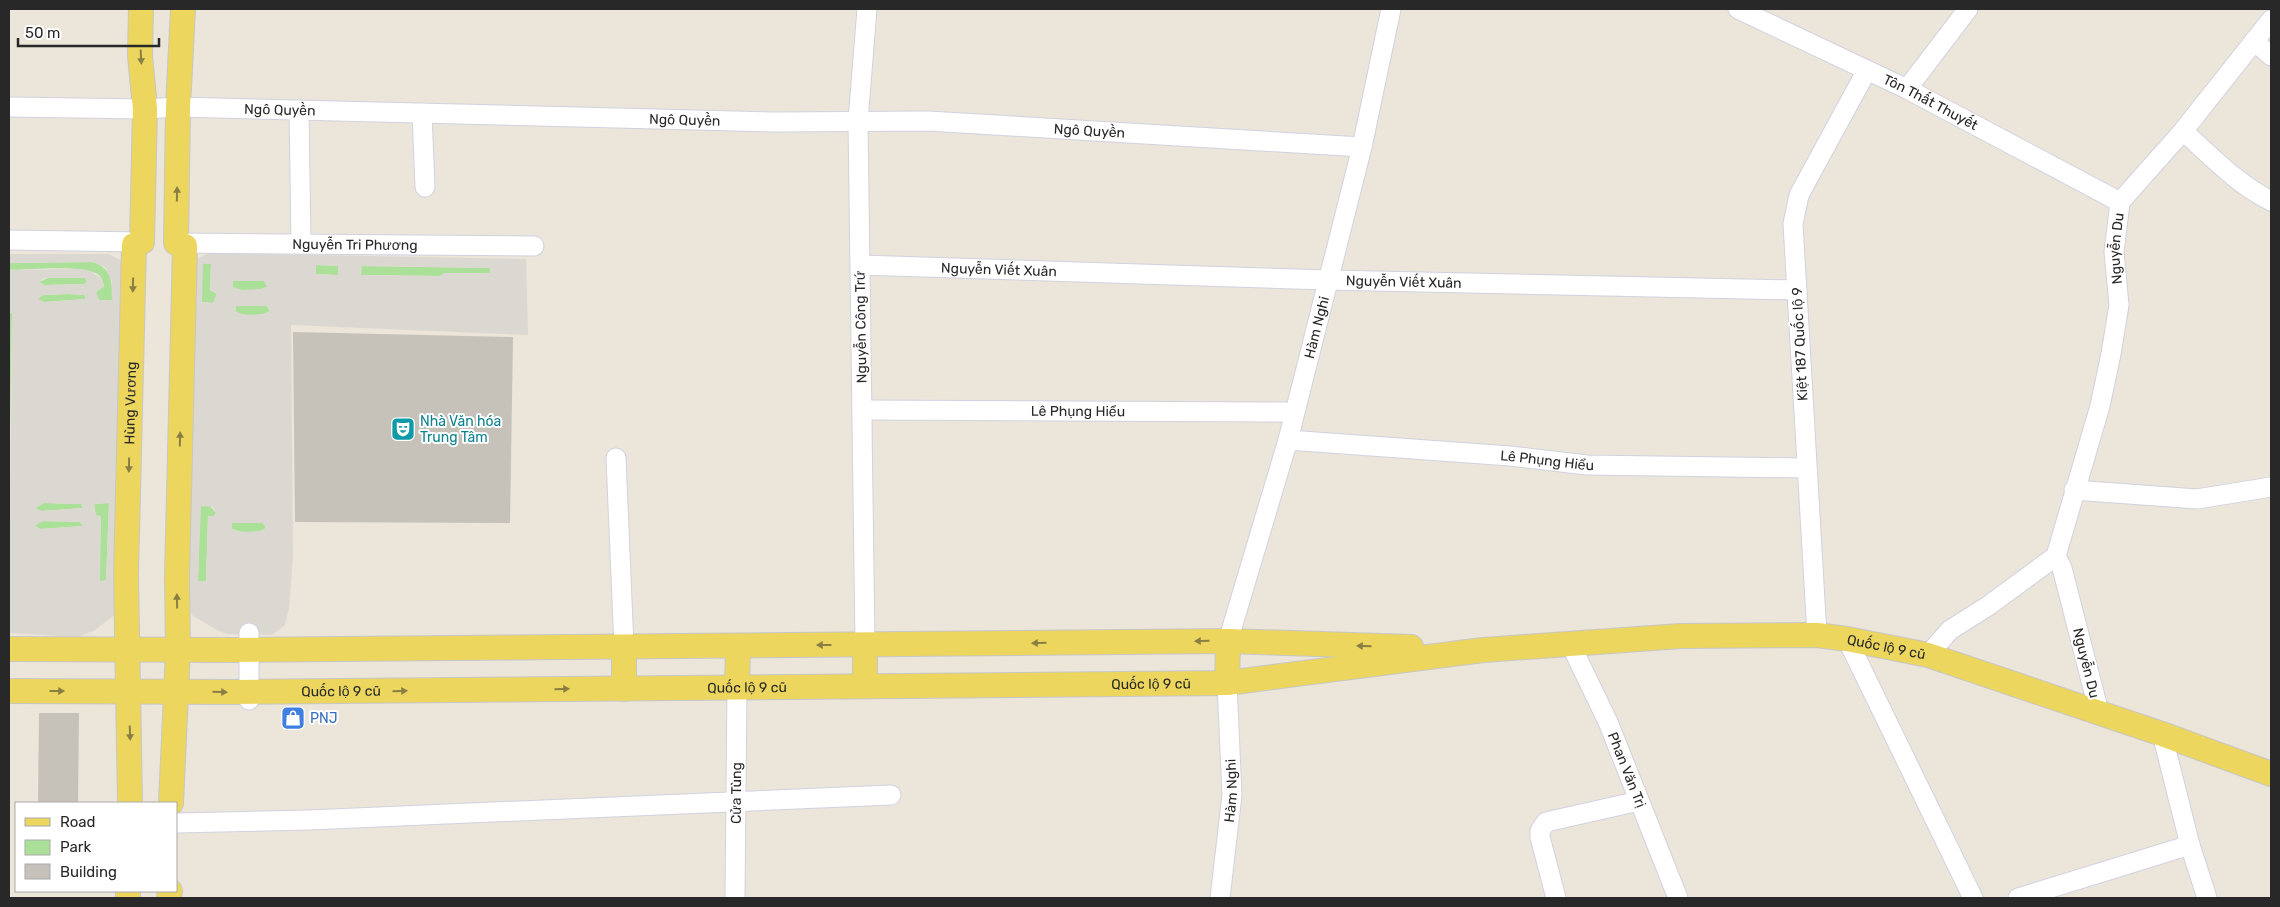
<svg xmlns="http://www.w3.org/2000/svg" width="2280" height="907" viewBox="0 0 2280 907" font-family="Rubik,sans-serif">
  <rect width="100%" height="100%" fill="#ebe5da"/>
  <!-- green -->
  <g fill="#abe098">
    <path d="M93,262c20,7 19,21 19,39l-13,-1 -3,-8 8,-6c-1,-4 -2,-8 -5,-11 -15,-11 -70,-5 -90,-5v-7z"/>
    <polygon points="202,264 211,264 210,290 217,294 213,303 201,302"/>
    <polygon points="316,265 338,266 338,275 316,274"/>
    <polygon points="361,266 490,268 490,273 445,273 440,276 361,275"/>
    <polygon points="48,278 85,278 87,282 85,284 45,285 39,282"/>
    <path d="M233,281h31l4,5c-9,6 -26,5 -35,2z"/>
    <polygon points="68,294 84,295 86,299 44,302 38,299 43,295"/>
    <path d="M236,306h31l3,5c-8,6 -25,5 -34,1z"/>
    <polygon points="9,313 12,313 9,487"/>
    <polygon points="44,503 81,504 83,508 41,511 35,508"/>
    <polygon points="109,503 106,581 99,581 101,516 96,516 94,504"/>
    <polygon points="200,506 210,506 216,513 214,516 208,516 206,581 198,581"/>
    <polygon points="43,521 80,522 83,526 40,529 35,526 37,522"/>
    <path d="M232,523h31l3,5c-9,6 -24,5 -34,1z"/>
  </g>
  <!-- plaza -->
  <g fill="#dbd8d1" fill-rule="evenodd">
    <path d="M209,253l317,6 2,76 -237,-10 2,230 -4,53 -4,17 -13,10 -45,-1 -10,-4 -24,-14 -11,-19 9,-335zM203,264h8l-1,26 7,4 -4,9 -11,-1zM316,265l22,1v9l-22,-1zM362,266l128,2v5h-45l-6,3 -78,-1zM233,281h31l3,6 -6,2 -19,1 -9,-3zM236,306h31l3,5 -6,3 -20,1 -8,-3zM201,506l12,1 3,6 -2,3h-6l-2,65h-8zM232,523h31l3,5 -6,3 -20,1 -8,-3z"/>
    <path d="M9,254h100l11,6 8,9 -7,335 -8,12 -18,14 -17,7 -69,-4 3,-320h-3v-43l74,-1 9,3 10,7 2,7 -8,6 3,8h13v-19l-7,-14 -12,-5 -84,1zM44,278h41l2,4 -3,2 -39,1 -6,-3zM68,294l16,1 2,4 -42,3 -6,-3 5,-4zM44,503l37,1 2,4 -42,3 -6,-3zM109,503l-3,77 -6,1 1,-65 -6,-1 -1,-11zM43,521l37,1 3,4 -43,3 -5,-3z"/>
  </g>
  <!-- building -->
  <g fill="#c6c2ba">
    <polygon points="293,332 513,337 510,523 295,522"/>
    <polygon points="39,713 79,713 78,803 38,803"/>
  </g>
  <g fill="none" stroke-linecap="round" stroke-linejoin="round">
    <!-- minor casing -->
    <g stroke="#d0d2e1" stroke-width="21">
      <g id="minor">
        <path id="s1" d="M1738,9l169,80 213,113"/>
        <polyline points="2254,41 2271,56"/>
        <polyline points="1907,89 1968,9"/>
        <path id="s2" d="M9,107l136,2 33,-2 596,15 154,-1 434,26"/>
        <polyline points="299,110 301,244"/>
        <polyline points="422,113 425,187"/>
        <path d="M2183,131c28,25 54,53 88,70"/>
        <polyline points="9,240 142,242"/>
        <path id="s3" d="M176,243l358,3"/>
        <path id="s4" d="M860,265l468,15 469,10"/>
        <path id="s5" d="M862,410l432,2"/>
        <path id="s6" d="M1288,440l222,16 77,9 219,3"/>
        <polyline points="616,458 624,647"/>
        <polyline points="2074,490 2197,499 2271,487"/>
        <polyline points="1817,635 1793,224 1799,195 1867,70"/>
        <polyline points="1847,639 1973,898"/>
        <path id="s7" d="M1228,641l60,-201 74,-293 29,-138"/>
        <path id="s8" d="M1570,643l38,79 70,176"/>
        <polyline points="865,645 858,121 867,9"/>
        <polyline points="1928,655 1950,630 1988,606 2056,556"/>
        <polyline points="249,700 249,633"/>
        <path id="s9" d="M2099,712l-37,-144 -6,-12 44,-150 11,-52 8,-49 -5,-53 6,-50 63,-71 88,-111"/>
        <polyline points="2162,734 2190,845 2207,898"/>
        <polyline points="176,823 309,820 891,795"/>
        <path id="s10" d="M735,898l2,-211"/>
        <path id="s11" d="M1220,898l12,-103 -5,-112"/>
        <polyline points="1556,898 1540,837 1540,831 1546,822 1639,801"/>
        <polyline points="2018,898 2190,845"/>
      </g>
    </g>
    <!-- major casing -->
    <g stroke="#c7c7c7" stroke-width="26">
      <g id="major">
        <polyline points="624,647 624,689"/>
        <polyline points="9,649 233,650 1228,641 1411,647"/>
        <polyline points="1227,683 1228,641"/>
        <polyline points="865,686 865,645"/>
        <polyline points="737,687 738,646"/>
        <path id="s12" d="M9,691l224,1 994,-9 256,-33 198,-14 136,-1 30,4 81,16 234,79 109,40"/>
        <path id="s13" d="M130,803l-4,-228 8,-330 8,-3 3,-133 -5,-54 1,-46"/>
        <polyline points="171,803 178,650 177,577 185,246 176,243 178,107 183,9"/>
        <polyline points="128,898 128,891"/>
        <polyline points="169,898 170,891"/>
      </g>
    </g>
    <!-- minor -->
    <use href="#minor" stroke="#fff" stroke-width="19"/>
    <!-- major -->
    <use href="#major" stroke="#ecd65e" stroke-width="24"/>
  </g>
  <!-- one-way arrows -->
  <defs><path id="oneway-solid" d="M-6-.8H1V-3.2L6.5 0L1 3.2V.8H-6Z" transform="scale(1.25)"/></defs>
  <g fill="#8a7f43">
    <use href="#oneway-solid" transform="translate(141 57) rotate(87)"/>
    <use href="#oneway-solid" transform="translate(177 194) rotate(-89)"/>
    <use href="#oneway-solid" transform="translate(133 285) rotate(91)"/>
    <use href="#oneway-solid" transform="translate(180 439) rotate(-89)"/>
    <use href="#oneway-solid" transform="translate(129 465) rotate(91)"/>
    <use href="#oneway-solid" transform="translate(177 601) rotate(-91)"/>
    <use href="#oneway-solid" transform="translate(1202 641) rotate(179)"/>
    <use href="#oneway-solid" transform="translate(1039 643) rotate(179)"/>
    <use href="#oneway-solid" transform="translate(824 645) rotate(180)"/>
    <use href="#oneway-solid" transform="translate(1364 646) rotate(-178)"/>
    <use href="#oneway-solid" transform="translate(562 689) rotate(-1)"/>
    <use href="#oneway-solid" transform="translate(57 691)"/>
    <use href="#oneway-solid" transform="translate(400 691) rotate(-1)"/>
    <use href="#oneway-solid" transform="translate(220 692) rotate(1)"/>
    <use href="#oneway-solid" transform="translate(130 733) rotate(88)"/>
  </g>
  <!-- icons -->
  <defs>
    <g id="theatre-square" transform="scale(1.25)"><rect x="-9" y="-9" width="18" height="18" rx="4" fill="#0f9aa8" stroke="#fff"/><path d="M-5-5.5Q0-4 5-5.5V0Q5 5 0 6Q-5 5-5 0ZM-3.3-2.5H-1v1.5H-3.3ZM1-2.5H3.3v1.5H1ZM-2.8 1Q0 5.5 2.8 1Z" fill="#fff"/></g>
    <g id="shop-square" transform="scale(1.25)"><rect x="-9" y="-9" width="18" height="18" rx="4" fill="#3f7fe0" stroke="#fff"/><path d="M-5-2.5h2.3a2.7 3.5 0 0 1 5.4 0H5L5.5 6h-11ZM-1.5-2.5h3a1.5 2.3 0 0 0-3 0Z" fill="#fff"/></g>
  </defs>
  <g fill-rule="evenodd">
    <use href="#theatre-square" x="403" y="429"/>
    <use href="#shop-square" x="293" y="718"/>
  </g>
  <g text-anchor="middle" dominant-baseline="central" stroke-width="4" stroke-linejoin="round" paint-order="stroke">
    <!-- street labels -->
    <g font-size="14" fill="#282828" stroke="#fff">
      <text stroke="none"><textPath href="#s1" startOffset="214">Tôn Thất Thuyết</textPath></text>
      <text stroke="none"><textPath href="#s2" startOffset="271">Ngô Quyền</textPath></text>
      <text stroke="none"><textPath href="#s2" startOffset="676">Ngô Quyền</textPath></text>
      <text stroke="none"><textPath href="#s2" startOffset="1081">Ngô Quyền</textPath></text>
      <text stroke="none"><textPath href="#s3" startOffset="179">Nguyễn Tri Phương</textPath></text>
      <text stroke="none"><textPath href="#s9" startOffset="478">Nguyễn Du</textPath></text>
      <text stroke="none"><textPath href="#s4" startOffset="139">Nguyễn Viết Xuân</textPath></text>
      <text stroke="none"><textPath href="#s4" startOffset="544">Nguyễn Viết Xuân</textPath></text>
      <text transform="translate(861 327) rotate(-91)">Nguyễn Công Trứ</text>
      <text stroke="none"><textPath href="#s7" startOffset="326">Hàm Nghi</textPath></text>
      <text transform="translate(1800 344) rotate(-93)">Kiệt 187 Quốc lộ 9</text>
      <text stroke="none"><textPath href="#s13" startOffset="400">Hùng Vương</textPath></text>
      <text stroke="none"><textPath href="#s5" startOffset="216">Lê Phụng Hiểu</textPath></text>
      <text stroke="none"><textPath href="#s6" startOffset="260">Lê Phụng Hiểu</textPath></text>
      <text stroke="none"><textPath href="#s12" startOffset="1881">Quốc lộ 9 cũ</textPath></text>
      <text transform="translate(2086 663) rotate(76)">Nguyễn Du</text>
      <text stroke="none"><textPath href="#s12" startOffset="1142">Quốc lộ 9 cũ</textPath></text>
      <text stroke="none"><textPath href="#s12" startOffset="738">Quốc lộ 9 cũ</textPath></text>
      <text stroke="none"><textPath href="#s12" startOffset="332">Quốc lộ 9 cũ</textPath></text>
      <text stroke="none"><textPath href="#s8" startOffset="139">Phan Văn Trị</textPath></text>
      <text stroke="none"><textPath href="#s11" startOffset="108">Hàm Nghi</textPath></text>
      <text stroke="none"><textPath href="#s10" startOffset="105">Cửa Tùng</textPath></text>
    </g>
    <!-- culture labels -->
    <g font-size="14" fill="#0d838f" stroke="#fff" text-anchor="start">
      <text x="420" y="421">Nhà Văn hóa<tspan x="420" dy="16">Trung Tâm</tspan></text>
    </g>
    <!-- shop labels -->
    <g font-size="14" fill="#366cbe" stroke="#fff" text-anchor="start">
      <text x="310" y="718">PNJ</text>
    </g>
  </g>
  <!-- border -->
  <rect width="2280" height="907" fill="none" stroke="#282828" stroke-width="20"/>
  <!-- legend -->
  <rect x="15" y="802" width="162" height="90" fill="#ffffff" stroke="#a9a9a9"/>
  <rect x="25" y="818" width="25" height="8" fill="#ecd65e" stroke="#a9a9a9"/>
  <text x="60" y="827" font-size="15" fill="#282828">Road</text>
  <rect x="25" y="840" width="25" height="15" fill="#abe098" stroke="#a9a9a9"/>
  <text x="60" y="852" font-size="15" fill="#282828">Park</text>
  <rect x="25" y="864" width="25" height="15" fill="#c6c2ba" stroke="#a9a9a9"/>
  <text x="60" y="877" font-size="15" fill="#282828">Building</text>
  <!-- scale -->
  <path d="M18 38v8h141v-8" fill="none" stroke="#282828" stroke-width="2.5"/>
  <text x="25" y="38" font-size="15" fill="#282828" stroke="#ffffff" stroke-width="4" paint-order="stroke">50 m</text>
</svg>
